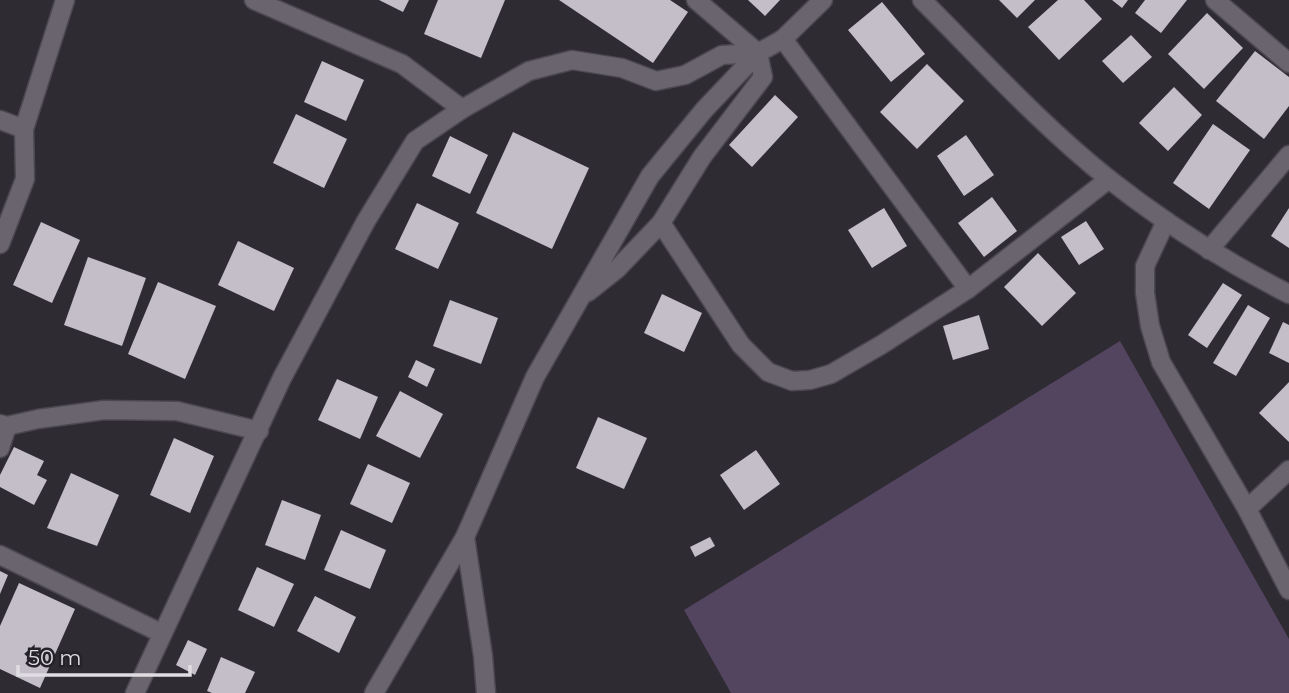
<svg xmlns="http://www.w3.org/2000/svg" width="1289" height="693" viewBox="0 0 1289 693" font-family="Montserrat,sans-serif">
  <rect width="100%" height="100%" fill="#2f2b33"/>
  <!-- green -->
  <polygon fill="#53445f" points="1120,341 1289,639 1289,693 731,693 684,610"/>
  <!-- building -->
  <g fill="#c3bec8">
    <polygon points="379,0 409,0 403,12"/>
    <polygon points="438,0 505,0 481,58 424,34"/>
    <polygon points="559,0 670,0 688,12 653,63"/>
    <polygon points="748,0 780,0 765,16"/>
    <polygon points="999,0 1035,0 1017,18"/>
    <polygon points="1058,0 1084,0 1102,19 1059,60 1028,27"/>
    <polygon points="1112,0 1128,0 1122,8"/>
    <polygon points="1145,0 1187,0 1161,33 1135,13"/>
    <polygon points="882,2 925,54 891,82 848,30"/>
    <polygon points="1207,13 1243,48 1204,89 1168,54"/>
    <polygon points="1131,35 1152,57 1123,83 1102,61"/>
    <polygon points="1255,51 1289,77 1289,106 1264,139 1216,101"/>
    <polygon points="322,61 364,80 346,121 304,102"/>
    <polygon points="927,64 964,101 917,149 880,112"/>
    <polygon points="1174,87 1202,115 1168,151 1139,123"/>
    <polygon points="775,95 798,117 752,167 729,145"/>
    <polygon points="296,114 347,139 324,188 273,163"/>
    <polygon points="1213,124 1250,150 1209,209 1173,183"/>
    <polygon points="513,132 589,168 552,249 476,213"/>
    <polygon points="966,135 994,175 964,196 937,156"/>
    <polygon points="450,136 488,155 470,194 432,176"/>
    <polygon points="992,197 1017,231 984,257 958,223"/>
    <polygon points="417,203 459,223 438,269 395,249"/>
    <polygon points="884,208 907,246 872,268 848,230"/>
    <polygon points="1289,208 1289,248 1271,236"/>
    <polygon points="1086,221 1104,249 1079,265 1061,237"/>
    <polygon points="41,222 80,240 52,303 13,285"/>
    <polygon points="238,241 294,268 274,311 218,285"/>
    <polygon points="1038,253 1076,293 1042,326 1004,287"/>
    <polygon points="88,257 146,278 122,346 64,325"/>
    <polygon points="158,282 216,306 185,379 128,354"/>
    <polygon points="1223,283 1242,295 1207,348 1188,335"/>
    <polygon points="662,294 702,313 684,352 644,333"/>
    <polygon points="450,300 498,318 481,364 433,346"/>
    <polygon points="1248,305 1270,318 1236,376 1213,363"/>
    <polygon points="979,315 989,349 953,360 943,326"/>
    <polygon points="1283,322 1289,325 1289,363 1269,353"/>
    <polygon points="416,360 435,369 427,387 408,377"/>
    <polygon points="337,379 378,397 360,439 318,420"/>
    <polygon points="1289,382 1289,442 1259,413"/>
    <polygon points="400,391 443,414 420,458 376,436"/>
    <polygon points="598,417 647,438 624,489 576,468"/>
    <polygon points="174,438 214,456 190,513 150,495"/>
    <polygon points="14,447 44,461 37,475 47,480 34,505 0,487 0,475"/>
    <polygon points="756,450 780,484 744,510 720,475"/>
    <polygon points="368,464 410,483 392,523 350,504"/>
    <polygon points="71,473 119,495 97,546 47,528"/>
    <polygon points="282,500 321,515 305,560 265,545"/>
    <polygon points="341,530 386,550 370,589 324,570"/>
    <polygon points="710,537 715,546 695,557 690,547"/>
    <polygon points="257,567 294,584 274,627 238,610"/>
    <polygon points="0,571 8,575 0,594"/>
    <polygon points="19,583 75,609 40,688 0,669 0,626"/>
    <polygon points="315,596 356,617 339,653 297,631"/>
    <polygon points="188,640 207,649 195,675 176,665"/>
    <polygon points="221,657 255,672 245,693 212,693 207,691"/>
  </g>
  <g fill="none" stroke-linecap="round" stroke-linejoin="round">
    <!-- minor casing -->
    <g stroke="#4c484f" stroke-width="21">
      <g id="minor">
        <polyline points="254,0 402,64 462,109"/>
        <polyline points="1215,0 1289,63"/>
        <polyline points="783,39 968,289"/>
        <polyline points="0,120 24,129"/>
        <polyline points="1166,221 1145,266 1145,293 1150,326 1161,362 1247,509 1289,590"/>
        <polyline points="661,223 741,345 768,372 792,381 810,380 831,374 881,345 968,289 1109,179"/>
        <polyline points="0,244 25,179 24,129 65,0"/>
        <polyline points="1209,250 1289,155"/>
        <polyline points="588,292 617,269 661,223 702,157 763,77 758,53 696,0"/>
        <polyline points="0,424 7,426 38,419 104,410 177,411 259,431"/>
        <polyline points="0,448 7,426"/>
        <polyline points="1247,509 1289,470"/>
        <polyline points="465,537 483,656 486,693"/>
        <polyline points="0,555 161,633"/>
        <polyline points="135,693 282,378 366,221 415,141 462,109 529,71 572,60 622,68 656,81 685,75 722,55 758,53 783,39 823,0"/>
        <polyline points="374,693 465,537 535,377 650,176 704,110 758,53"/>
      </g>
    </g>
    <!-- tertiary casing -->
    <g stroke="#4c484f" stroke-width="21">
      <path id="tertiary" d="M922,0c61,61 120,126 188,180 56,44 116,82 179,114"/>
    </g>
    <!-- minor -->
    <use href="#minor" stroke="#69646d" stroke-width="18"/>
    <!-- tertiary -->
    <use href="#tertiary" stroke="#69646d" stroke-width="18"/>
  </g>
  <!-- scale -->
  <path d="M18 665v10h172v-10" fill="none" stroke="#dfdde2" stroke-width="3.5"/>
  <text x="28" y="665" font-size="21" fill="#dfdde2" stroke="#262229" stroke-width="5" paint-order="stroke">50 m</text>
</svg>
